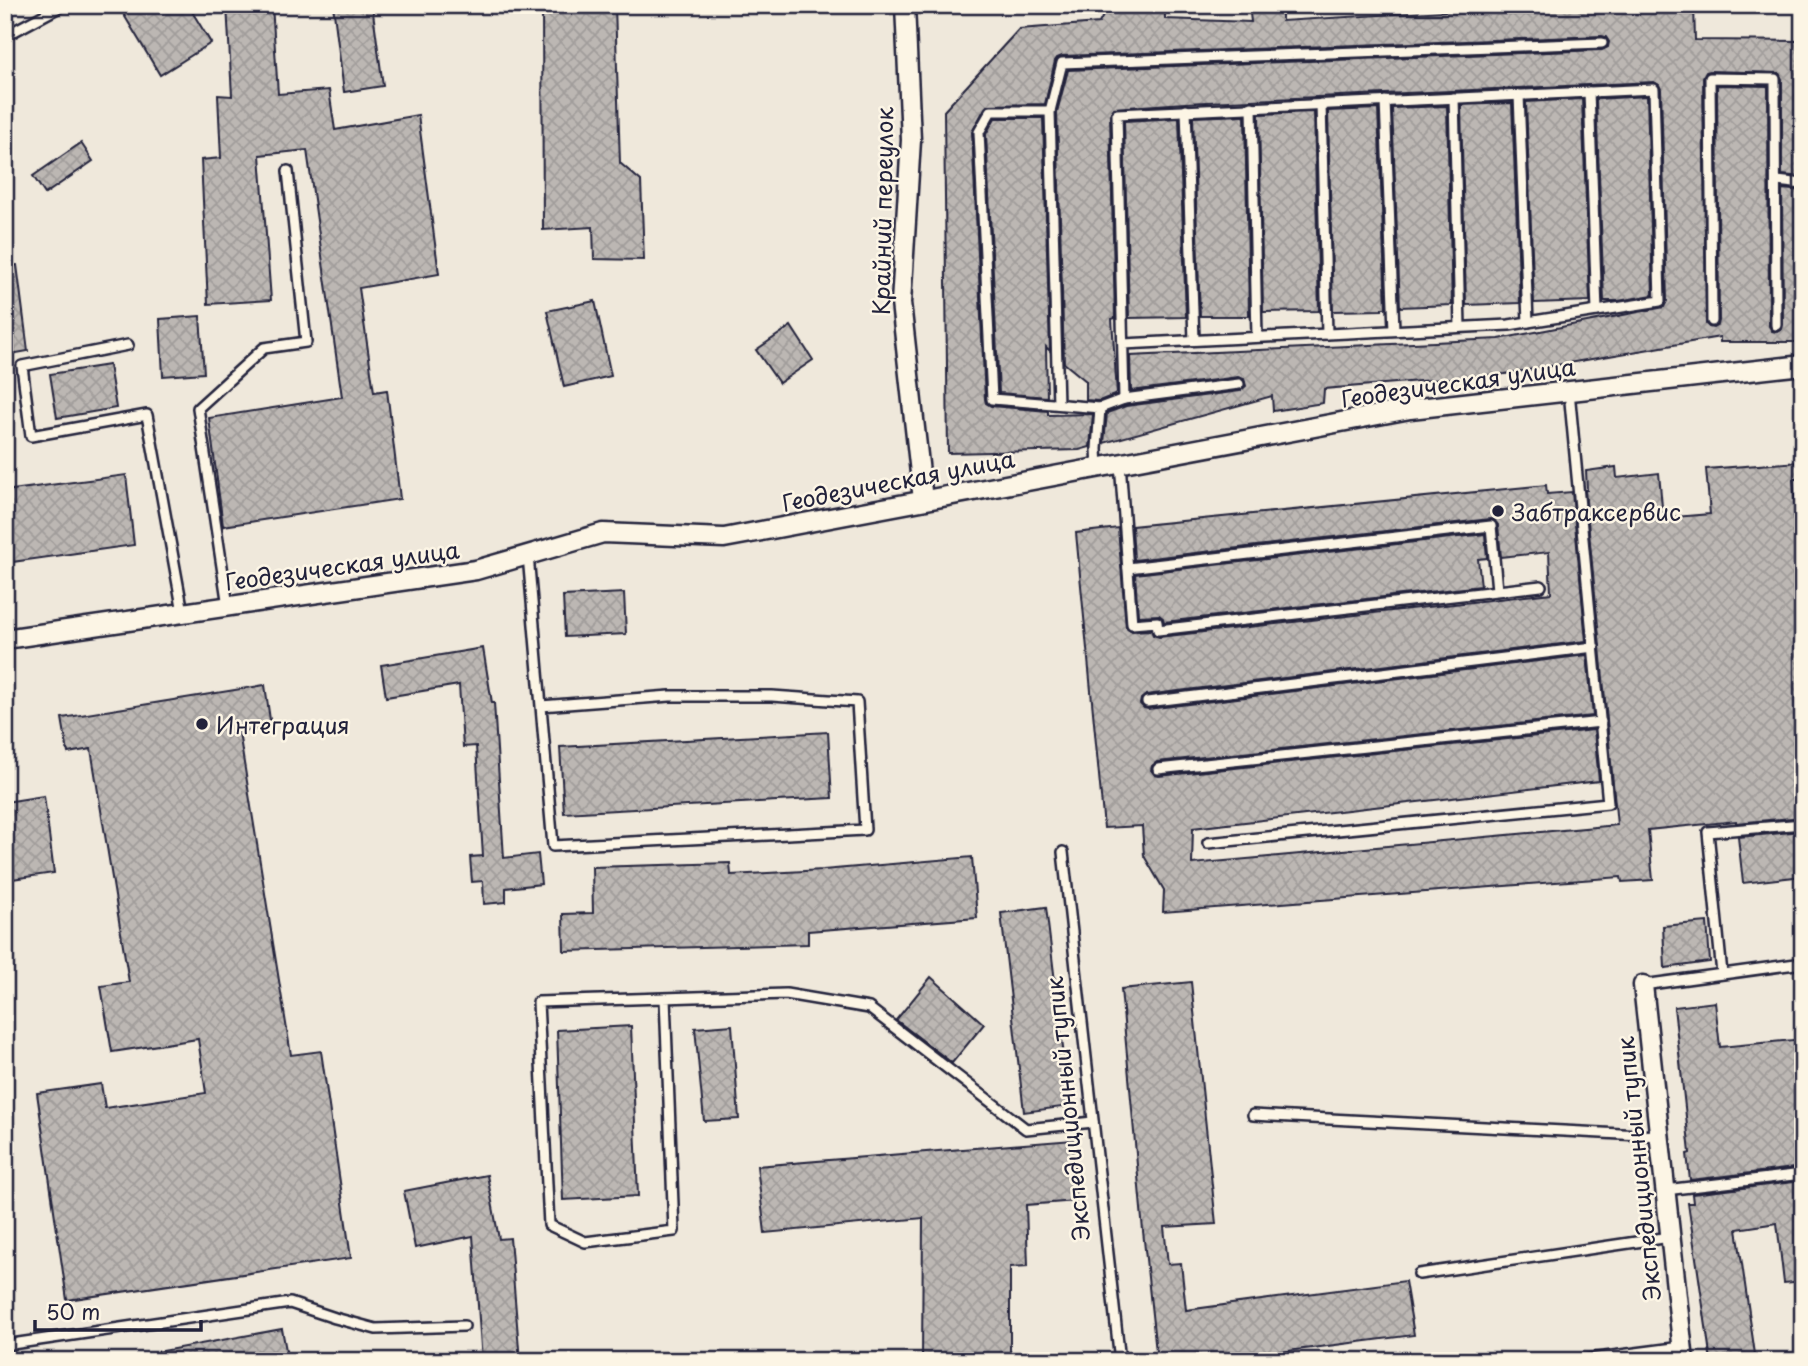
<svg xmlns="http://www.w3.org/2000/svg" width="1808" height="1366" viewBox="0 0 1808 1366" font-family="'Playpen Sans',sans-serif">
  <defs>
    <pattern id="building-cross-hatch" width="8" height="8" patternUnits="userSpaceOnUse" patternTransform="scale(1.75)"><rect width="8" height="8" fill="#bcb7b3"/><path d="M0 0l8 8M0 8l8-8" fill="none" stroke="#a19d9b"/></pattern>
  </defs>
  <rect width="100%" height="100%" fill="#efe8db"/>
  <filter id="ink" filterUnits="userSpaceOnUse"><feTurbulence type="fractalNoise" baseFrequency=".0143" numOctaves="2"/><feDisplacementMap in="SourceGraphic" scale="14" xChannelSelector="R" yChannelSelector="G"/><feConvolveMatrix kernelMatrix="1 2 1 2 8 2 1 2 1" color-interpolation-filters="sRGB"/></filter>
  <g filter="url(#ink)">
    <!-- building -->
    <g fill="url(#building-cross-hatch)" stroke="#22223b" stroke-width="2">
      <polygon points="118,5 188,5 211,43 160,75"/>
      <polygon points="227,5 272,5 278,94 329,90 335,130 418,115 439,274 359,288 374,392 387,390 400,499 223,526 209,418 342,397 307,150 260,155 271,300 208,304 201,160 221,158 218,95 232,96"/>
      <polygon points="333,5 372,5 383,86 344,92"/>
      <polygon points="542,5 615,5 620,163 641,181 644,260 594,259 593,227 543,230"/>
      <polygon points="1109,5 1165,11 1165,19 1251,22 1249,5 1282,5 1282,21 1541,5 1694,5 1695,40 1803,41 1803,177 1782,175 1782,79 1779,73 1710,71 1706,72 1703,78 1706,324 1709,327 1713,328 1718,325 1719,321 1717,85 1768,86 1769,326 1772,331 1777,332 1782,329 1783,325 1782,189 1803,191 1803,342 1720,342 1720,337 1505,374 1324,389 1323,403 1273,411 1272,396 1104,443 1107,413 1126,406 1240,391 1246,386 1244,379 1238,377 1131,391 1130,356 1499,339 1664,307 1667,301 1661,89 1659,85 1654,82 1185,103 1114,108 1110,114 1115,318 1112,319 1117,394 1099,401 1086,400 1086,381 1064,363 1057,112 1068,70 1602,50 1608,47 1609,42 1606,37 1602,36 1062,56 1057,58 1055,61 1045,104 988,105 985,108 972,132 985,399 986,403 991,406 1048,411 1048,415 1093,414 1090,447 1079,450 948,453 944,111 1019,29 1099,23"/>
      <polygon points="1647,96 1653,295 1618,301 1604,301 1596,99"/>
      <polygon points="1582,99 1590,301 1534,303 1526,102"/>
      <polygon points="1512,103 1520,303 1466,305 1461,105"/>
      <polygon points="1447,106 1452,305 1400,307 1392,108"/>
      <polygon points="1378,109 1386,308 1382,308 1382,310 1333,311 1328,111"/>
      <polygon points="1314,112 1319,311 1263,312 1259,114"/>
      <polygon points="1245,115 1249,313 1249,316 1200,316 1193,117"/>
      <polygon points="995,118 1043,118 1050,351 1046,347 1047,397 999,393 986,134"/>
      <polygon points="1179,118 1186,317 1129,318 1124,121"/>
      <polygon points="81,143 93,161 45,194 33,176"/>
      <polygon points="17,265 28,351 5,355 5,266"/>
      <polygon points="595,301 611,376 564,387 547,311"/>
      <polygon points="200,316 204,373 163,376 160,319"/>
      <polygon points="791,326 813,360 779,383 756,350"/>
      <polygon points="109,365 116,408 57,418 50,374"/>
      <polygon points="1798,462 1799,479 1793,479 1803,596 1803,817 1736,823 1736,821 1648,830 1653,880 1622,882 1621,877 1163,912 1164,890 1144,856 1142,826 1104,828 1076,533 1118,528 1126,627 1132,631 1151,630 1153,635 1159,637 1551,593 1549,552 1501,557 1498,525 1494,520 1490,519 1134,560 1132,526 1546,485 1547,494 1572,492 1586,641 1146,695 1141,699 1140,704 1144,708 1148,709 1587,655 1593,716 1157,762 1152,766 1151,770 1155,775 1159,776 1594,730 1599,781 1193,828 1192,864 1617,825 1585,490 1587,490 1586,471 1616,467 1617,478 1659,473 1663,518 1710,514 1706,469"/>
      <polygon points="126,475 134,545 12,562 11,554 5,555 5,491"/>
      <polygon points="1485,534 1487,558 1478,559 1481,586 1164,622 1163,618 1159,615 1138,616 1135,574"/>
      <polygon points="624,593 626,634 565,637 563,596"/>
      <polygon points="483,648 492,703 494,703 504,858 538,854 541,884 506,888 506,902 484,904 483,881 472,882 470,857 483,856 476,746 463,747 459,685 386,697 381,665"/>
      <polygon points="265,685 271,727 239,732 291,1055 321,1051 351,1258 67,1300 37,1093 101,1084 105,1108 206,1093 198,1039 112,1052 101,986 129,982 91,749 68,753 62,718"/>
      <polygon points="828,732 832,798 564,813 560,747"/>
      <polygon points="44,796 54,873 5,880 5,802"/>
      <polygon points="1803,831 1803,876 1743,883 1738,837"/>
      <polygon points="972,857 977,918 808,931 808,944 564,951 563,914 593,913 592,867 730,863 731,875 823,870"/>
      <polygon points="1046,907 1070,1106 1024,1112 1001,913"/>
      <polygon points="1707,922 1710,962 1665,968 1663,926"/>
      <polygon points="931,977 984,1024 952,1063 896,1020"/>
      <polygon points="1191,982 1216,1224 1164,1227 1168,1264 1181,1263 1186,1310 1405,1281 1414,1335 1210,1361 1157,1361 1143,1231 1121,989"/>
      <polygon points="1715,1002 1720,1047 1803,1039 1803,1167 1690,1180 1687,1154 1690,1153 1674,1007"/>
      <polygon points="732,1025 739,1119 704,1121 695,1028"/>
      <polygon points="631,1026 638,1196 563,1200 557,1030"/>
      <polygon points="1073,1140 1076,1201 1026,1205 1028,1266 1010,1267 1010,1361 922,1361 923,1218 765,1233 757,1166"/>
      <polygon points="487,1175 499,1239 510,1238 520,1361 482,1361 473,1236 415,1248 404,1191"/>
      <polygon points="1803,1181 1803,1281 1784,1283 1777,1223 1737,1229 1756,1361 1711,1361 1688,1203 1693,1203 1692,1194"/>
      <polygon points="282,1329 288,1361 158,1361 157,1352"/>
    </g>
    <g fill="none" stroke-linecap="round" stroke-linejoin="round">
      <!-- service casing -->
      <g stroke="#22223b" stroke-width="14">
        <g id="service">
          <polyline points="5,36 63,5"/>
          <polyline points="1589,92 1597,311"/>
          <polyline points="1519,95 1528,322"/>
          <polyline points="1454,98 1460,327"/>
          <polyline points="1385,101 1394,330"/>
          <polyline points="1321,104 1327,334"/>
          <polyline points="1252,107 1257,337"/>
          <polyline points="1186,110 1194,340"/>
          <polyline points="1050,111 1058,404"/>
          <polyline points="1777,181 1803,184"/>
          <polyline points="1712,321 1710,78 1775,79 1776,325"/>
          <polyline points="128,345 22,366 31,436 147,415 183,612"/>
          <polyline points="1124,399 1239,384"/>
          <polyline points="1100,408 992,399 979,132 991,111 1050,111 1062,63 1602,43"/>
          <polyline points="1120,463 1132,624 1157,622 1158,630 1541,586"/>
          <polyline points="1098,468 1097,449 1100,408 1124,399 1117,114 1654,89 1660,301 1509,325 1123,344"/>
          <polyline points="528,555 553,846 865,830 857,702 772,696 670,696 541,706"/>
          <polyline points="1128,568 1491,526 1497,590"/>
          <polyline points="228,606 198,408 264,348 306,342 288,171"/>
          <polyline points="1147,702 1594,647"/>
          <polyline points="1158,769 1601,722"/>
          <polyline points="1208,843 1608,803 1569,391"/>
          <polyline points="1063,852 1120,1361"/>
          <polyline points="1722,974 1708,832 1803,824"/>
          <polyline points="1643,985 1803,963"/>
          <polyline points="665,998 674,1231 585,1242 549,1225 538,1002 786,994 869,1008 1026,1129 1093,1122"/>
          <polyline points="1253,1115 1659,1136"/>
          <polyline points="1665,1190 1803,1174"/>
          <polyline points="1419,1274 1670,1237"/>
          <polyline points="5,1345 290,1303 335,1318 376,1329 464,1326"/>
          <polyline points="1574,1361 1682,1347"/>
        </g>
      </g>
      <!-- minor casing -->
      <g stroke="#22223b" stroke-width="23">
        <g id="minor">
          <polyline points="905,5 911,140 901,303 923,500"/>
          <polyline points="5,639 476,570 603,533 724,538 1410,409 1803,365"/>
          <polyline points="1643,985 1684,1361"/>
        </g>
      </g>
      <!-- service -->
      <use href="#service" stroke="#fcf5e5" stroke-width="9"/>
      <!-- minor -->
      <use href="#minor" stroke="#fcf5e5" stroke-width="18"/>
    </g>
  </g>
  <!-- markers -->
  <g fill="#22223b" stroke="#fcf5e5" stroke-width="2.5">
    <circle cx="1498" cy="511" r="7"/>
    <circle cx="202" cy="724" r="7"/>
  </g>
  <g text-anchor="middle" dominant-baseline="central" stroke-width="5" stroke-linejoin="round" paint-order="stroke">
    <!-- street labels -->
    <g font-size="23" fill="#22223b" stroke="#fcf5e5">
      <text transform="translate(882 211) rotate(-89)">Крайний переулок</text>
      <text transform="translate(1458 382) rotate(-8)">Геодезическая улица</text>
      <text transform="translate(898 480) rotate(-11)">Геодезическая улица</text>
      <text transform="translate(342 565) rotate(-8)">Геодезическая улица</text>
      <text transform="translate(1067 1109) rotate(-96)">Экспедиционный тупик</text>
      <text transform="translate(1638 1169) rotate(-96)">Экспедиционный тупик</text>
    </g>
    <!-- poi labels -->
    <g font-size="23" fill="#22223b" stroke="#fcf5e5" text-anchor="start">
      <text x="1512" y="511">Забтраксервис</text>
      <text x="216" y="724">Интеграция</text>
    </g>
  </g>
  <!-- margin -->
  <rect width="1808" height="1366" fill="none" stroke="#fcf5e5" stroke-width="28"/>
  <rect x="14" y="14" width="1780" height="1338" fill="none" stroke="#22223b" stroke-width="2.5" filter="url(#ink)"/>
  <!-- scale -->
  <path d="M35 1320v10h166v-10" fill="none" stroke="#22223b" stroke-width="3.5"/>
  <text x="46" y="1320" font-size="21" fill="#22223b" stroke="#fcf5e5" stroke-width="5" paint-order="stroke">50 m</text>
</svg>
